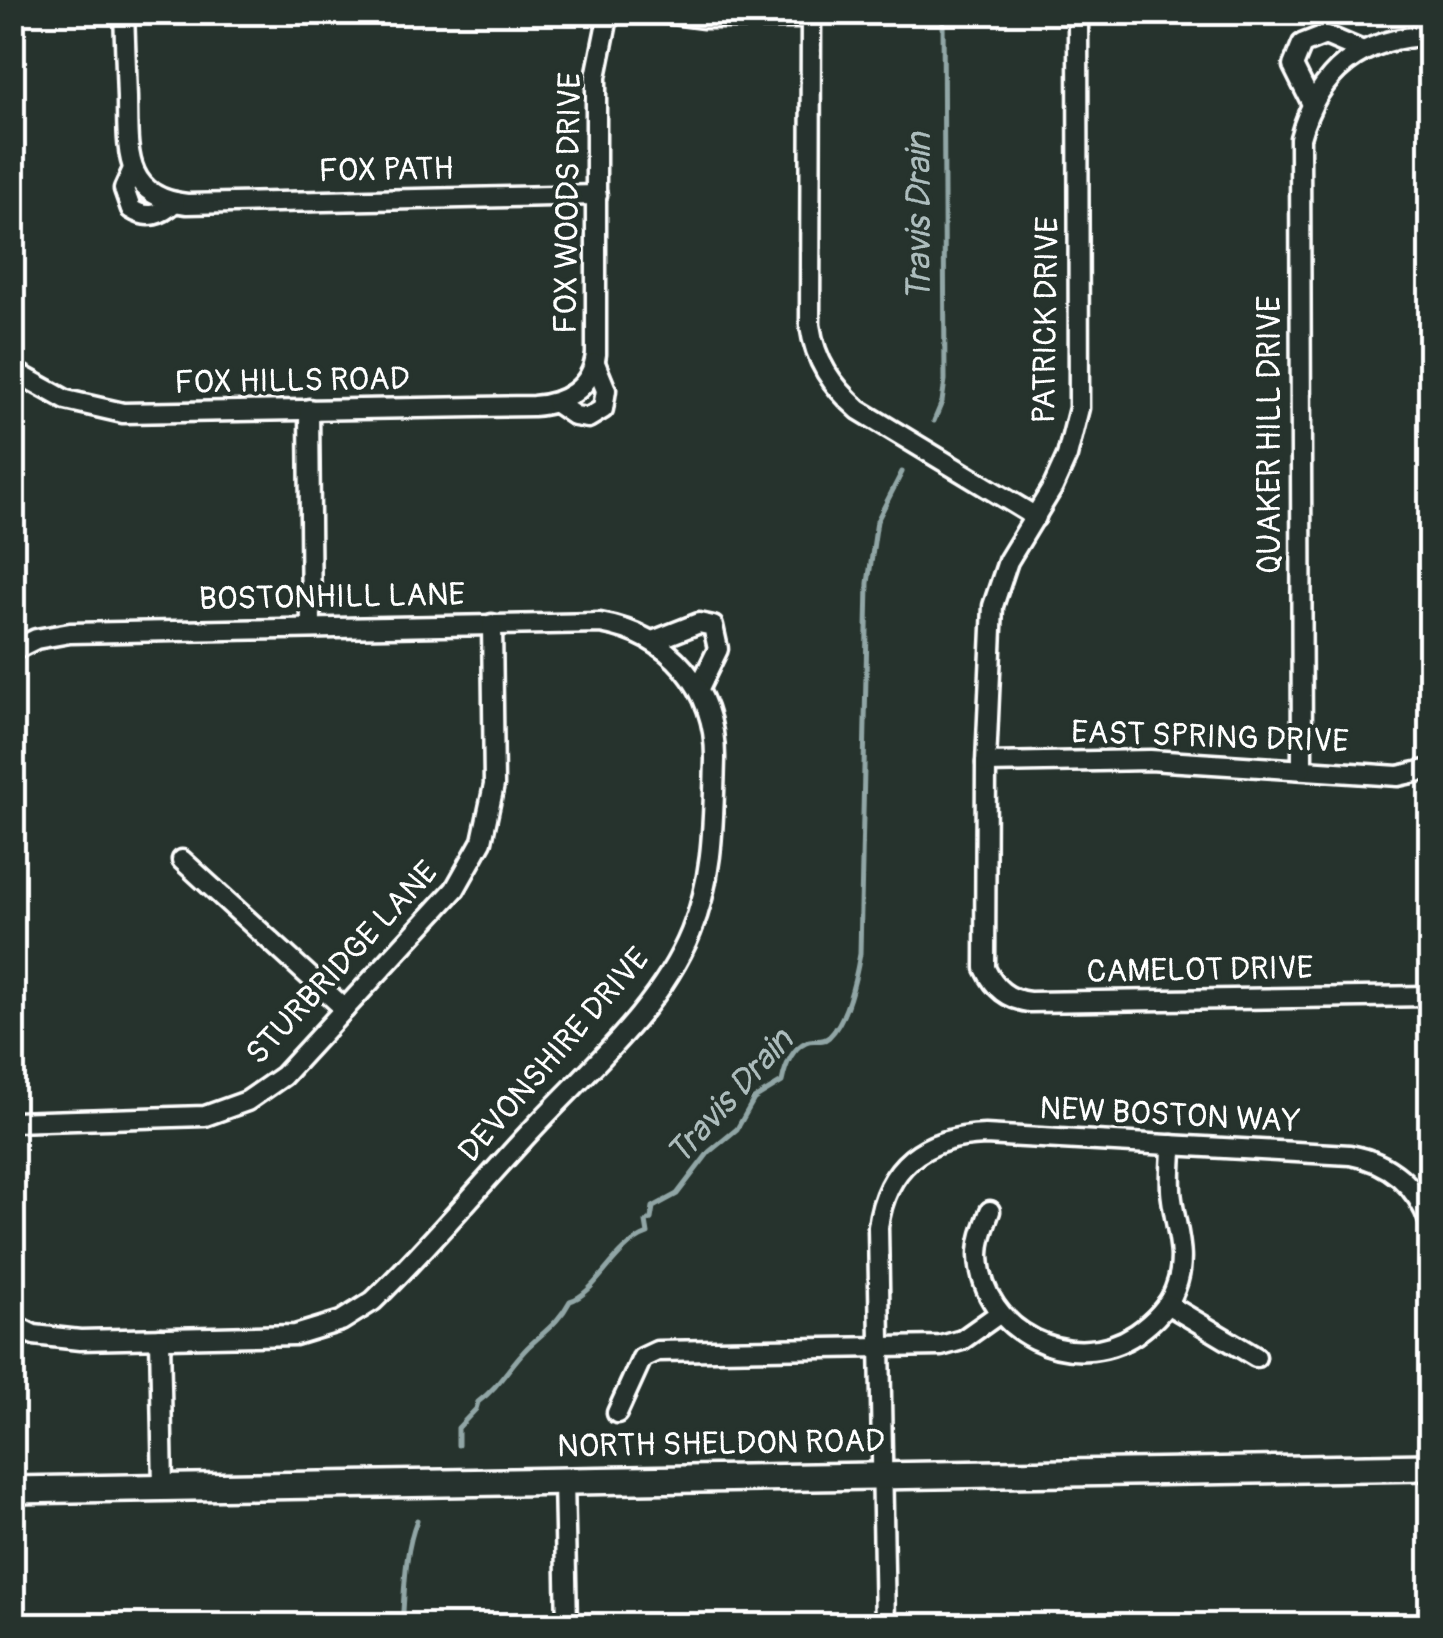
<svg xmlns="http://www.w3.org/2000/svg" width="1443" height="1638" viewBox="0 0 1443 1638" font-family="Pangolin,sans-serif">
  <rect width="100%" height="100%" fill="#26332d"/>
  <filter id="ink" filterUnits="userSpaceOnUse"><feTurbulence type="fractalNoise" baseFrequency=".01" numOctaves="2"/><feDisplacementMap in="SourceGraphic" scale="20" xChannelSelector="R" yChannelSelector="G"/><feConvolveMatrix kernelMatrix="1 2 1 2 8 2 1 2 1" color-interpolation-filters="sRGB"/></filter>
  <g filter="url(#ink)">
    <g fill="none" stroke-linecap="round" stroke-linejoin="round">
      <!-- stream -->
      <g stroke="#91a6a6" stroke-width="5">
        <polyline points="934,421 942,402 945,380 943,12"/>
        <path d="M458,1445v-17l18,-19 2,-7c21,-15 32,-37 50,-55 18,-17 31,-25 42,-46 25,-6 45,-56 78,-67l-2,-12 5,-3 2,-12 24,-13 32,-42 28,-23 17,-30 28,-17c3,-15 9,-33 24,-40 8,-4 15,2 23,-5 18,-17 27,-60 31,-83l8,-371 9,-62 25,-49"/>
        <path d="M402,1626c3,-37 2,-73 15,-106"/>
      </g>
      <!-- street casing -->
      <g stroke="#fff" stroke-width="25">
        <g id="street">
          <path d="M124,12c1,29 2,58 3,86 1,51 -5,99 60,106l410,-9"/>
          <polyline points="657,12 704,18 811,18"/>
          <path d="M811,12l-1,313c5,36 22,61 49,85l177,107"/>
          <path d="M1078,12l1,396 -12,48 -14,31 -45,74 -15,45 -7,157 -1,205c10,21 22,31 44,34l401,-6"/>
          <polyline points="1312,104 1293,66 1302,44 1325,35 1363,51"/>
          <path d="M133,169l-9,20 7,20c17,11 30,6 44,-7"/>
          <path d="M12,370l54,30 57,13 410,-7c31,-2 59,-17 63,-52v-277l13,-65"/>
          <polyline points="556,403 575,416 588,418 603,409 606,390 595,363"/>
          <polyline points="309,409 311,628"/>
          <polyline points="653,641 699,623 713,626 718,649 699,688"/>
          <path d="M12,651l24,-12 34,-6 530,-10c70,12 116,65 115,137 -2,60 -1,116 -24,172 -32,79 -106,140 -162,201 -52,56 -101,115 -156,168l-32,20 -46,14 -215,5 -46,-5 -22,-11"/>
          <polyline points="986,763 1150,760 1398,776 1430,769"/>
          <path d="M1302,768l-2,-630c18,-66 61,-101 130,-102"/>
          <polyline points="182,860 345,1009"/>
          <polyline points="12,1122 205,1116 247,1101 283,1076 455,889 482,841 494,785 492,624"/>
          <path d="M990,1211c-5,14 -11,28 -11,44 2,78 94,121 157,79 17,-12 32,-26 39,-45 13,-32 1,-59 -3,-90 -3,-17 0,-36 0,-54"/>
          <polyline points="1167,1304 1256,1357"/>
          <polyline points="160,1338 163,1487"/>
          <polyline points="617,1413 642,1358 657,1351 941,1346 962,1340 1000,1313"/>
          <polyline points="564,1479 567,1626"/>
          <path d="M885,1626l-7,-399c8,-62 47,-90 107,-92l365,20c40,7 67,31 80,69"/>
        </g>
      </g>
      <!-- secondary casing -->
      <g stroke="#fff" stroke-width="32">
        <polyline id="secondary" points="12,1490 1430,1467"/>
      </g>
      <!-- street -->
      <use href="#street" stroke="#26332d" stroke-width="18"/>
      <!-- secondary -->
      <use href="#secondary" stroke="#26332d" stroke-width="25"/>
    </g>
  </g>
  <g text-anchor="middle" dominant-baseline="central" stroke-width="8" stroke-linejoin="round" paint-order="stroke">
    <!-- street labels -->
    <g font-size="32" fill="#fff" stroke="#26332d">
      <text transform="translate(386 170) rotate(-1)">FOX PATH</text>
      <text transform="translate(568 203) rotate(-89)">FOX WOODS DRIVE</text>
      <text transform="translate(1046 320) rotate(-89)">PATRICK DRIVE</text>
      <text transform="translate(292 381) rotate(-1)">FOX HILLS ROAD</text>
      <text transform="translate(1270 435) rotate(-90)">QUAKER HILL DRIVE</text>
      <text transform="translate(332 597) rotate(-1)">BOSTONHILL LANE</text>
      <text transform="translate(1210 737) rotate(2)">EAST SPRING DRIVE</text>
      <text transform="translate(342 963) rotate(-47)">STURBRIDGE LANE</text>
      <text transform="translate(1200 970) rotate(-1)">CAMELOT DRIVE</text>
      <text transform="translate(554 1055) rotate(-49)">DEVONSHIRE DRIVE</text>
      <text transform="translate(1170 1115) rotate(3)">NEW BOSTON WAY</text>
      <text transform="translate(721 1444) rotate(-1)">NORTH SHELDON ROAD</text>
    </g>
    <!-- water labels -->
    <g font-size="35" font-style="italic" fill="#acbcbc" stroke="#26332d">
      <text transform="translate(919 217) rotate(-90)">Travis Drain</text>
      <text transform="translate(730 1097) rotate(-48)">Travis Drain</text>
    </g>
  </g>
  <!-- margin -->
  <rect width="1443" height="1638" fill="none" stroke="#26332d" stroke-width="50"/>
  <rect x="25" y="25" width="1393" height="1588" fill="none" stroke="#fff" stroke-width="4" filter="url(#ink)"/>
</svg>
